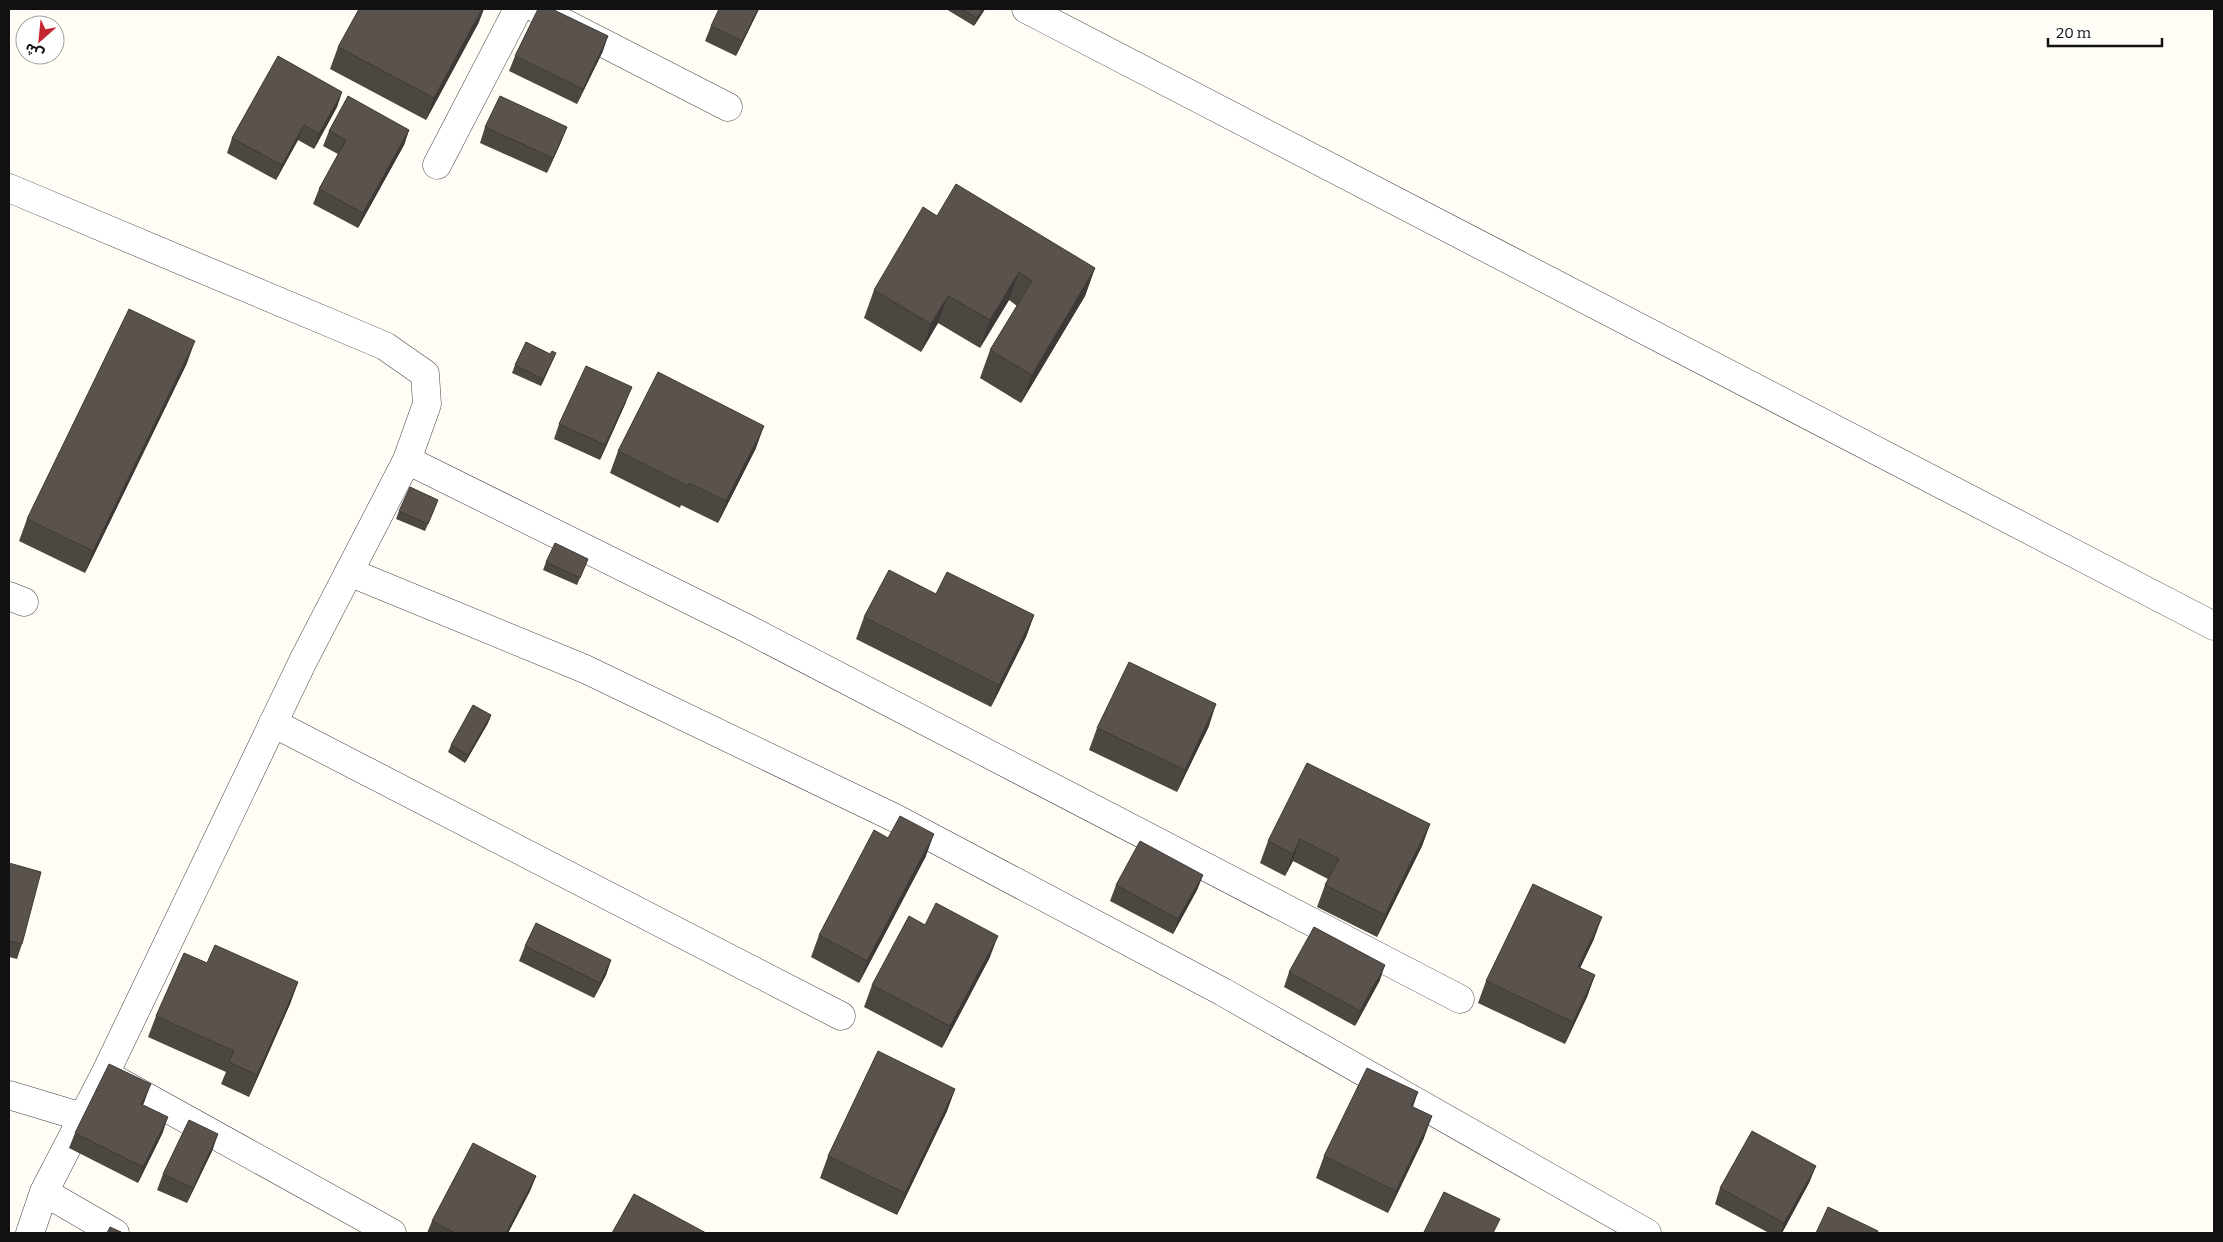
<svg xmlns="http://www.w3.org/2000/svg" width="2223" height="1242" viewBox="0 0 2223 1242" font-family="Bitter,'Noto Sans Arabic',serif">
  <rect width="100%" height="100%" fill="#fffdf5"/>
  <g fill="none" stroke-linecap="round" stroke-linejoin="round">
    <!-- street casing -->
    <g stroke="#444" stroke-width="29">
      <g id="street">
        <polyline points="537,9 728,107"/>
        <polyline points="1026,9 2214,626"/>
        <polyline points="437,165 518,9"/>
        <polyline points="9,188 385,346 425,374 427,404 407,460 303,661 105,1074 44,1192 30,1233"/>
        <polyline points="407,460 746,628 1460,999"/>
        <polyline points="349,572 585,669 895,818 1223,992 1647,1233"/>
        <polyline points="9,596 24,602"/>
        <polyline points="273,723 841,1016"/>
        <polyline points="114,1079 392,1233"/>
        <polyline points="9,1095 82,1117"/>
        <polyline points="44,1192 115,1233"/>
      </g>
    </g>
    <!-- street -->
    <use href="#street" stroke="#fff" stroke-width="28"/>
  </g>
  <!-- wall -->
  <g fill="#4d4742">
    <polygon points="759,9 736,56 705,41 711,26"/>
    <polygon points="946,9 985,9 974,26"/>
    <polygon points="479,22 426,120 330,69 338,47"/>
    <polygon points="603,51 577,104 509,71 515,56"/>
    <polygon points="342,92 337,107 314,149 298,140 276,180 227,153 232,138"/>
    <polygon points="485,127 567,127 561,142 547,173 480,143"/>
    <polygon points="409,130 404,145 358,228 313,204 319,189 338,154 323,146 329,131"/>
    <polygon points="937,216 1095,268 1085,296 1021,403 980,378 990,350 1017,306 1009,300 980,348 938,323 921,352 864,318 874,290"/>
    <polygon points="556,353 541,386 512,373 515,365"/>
    <polygon points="187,363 85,573 19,541 27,519"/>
    <polygon points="626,402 600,460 554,439 559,424"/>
    <polygon points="756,448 718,523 681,505 680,508 610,473 618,451"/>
    <polygon points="435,508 425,531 396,519 399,511"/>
    <polygon points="588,559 577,585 543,570 546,562"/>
    <polygon points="936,594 1034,615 1026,637 991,707 856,639 864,617"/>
    <polygon points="491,715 488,723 465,763 448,752 451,745"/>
    <polygon points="1209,726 1177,792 1089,750 1097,728"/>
    <polygon points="1430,824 1422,846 1377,937 1317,907 1325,885 1328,879 1293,861 1285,876 1260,863 1268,841"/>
    <polygon points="888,838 926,856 859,983 811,957 819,935"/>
    <polygon points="9,863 22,944 17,959 9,957"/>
    <polygon points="1203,875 1197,890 1173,934 1110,901 1116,885"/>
    <polygon points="925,925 990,957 942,1048 864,1007 872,985"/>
    <polygon points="1594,939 1580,968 1595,975 1587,997 1565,1044 1478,1003 1486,981"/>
    <polygon points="525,946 611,960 606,975 594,998 519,961"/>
    <polygon points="207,963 298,982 290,1004 249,1097 221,1084 226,1072 148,1037 156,1016"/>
    <polygon points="1289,972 1380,980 1355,1026 1284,987"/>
    <polygon points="955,1089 947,1111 897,1215 820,1178 828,1156"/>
    <polygon points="1418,1092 1413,1107 1424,1138 1388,1213 1316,1178 1324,1156"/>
    <polygon points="145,1100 143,1105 163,1132 138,1183 69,1148 75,1133"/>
    <polygon points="213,1149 187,1203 157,1190 163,1174"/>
    <polygon points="536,1176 530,1191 508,1233 427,1233 432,1221"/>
    <polygon points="1810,1181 1782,1233 1769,1233 1715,1204 1720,1188"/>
  </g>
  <!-- shaded-wall -->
  <g fill="#3f3936">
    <polygon points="482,9 484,9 479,22 426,120 434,98"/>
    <polygon points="758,9 759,9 736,56 742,41"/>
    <polygon points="983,9 985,9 974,26 977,18"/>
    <polygon points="608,36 603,51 577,104 583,89"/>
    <polygon points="342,92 337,107 314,149 319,134"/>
    <polygon points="304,125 298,140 276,180 282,165"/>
    <polygon points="567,127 561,142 547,173 553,158"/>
    <polygon points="409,130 404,145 358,228 363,213"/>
    <polygon points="1095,268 1085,296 1021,403 1032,375"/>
    <polygon points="1019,272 1009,300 980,348 990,320"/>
    <polygon points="948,296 938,323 921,352 931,324"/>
    <polygon points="195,341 187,363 85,573 93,551"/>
    <polygon points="556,353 553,360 541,386 543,379"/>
    <polygon points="632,387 626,402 600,460 605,445"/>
    <polygon points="764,426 756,448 718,523 726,501"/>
    <polygon points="1034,615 1026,637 991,707 999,685"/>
    <polygon points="1216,704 1209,726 1177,792 1185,770"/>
    <polygon points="491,715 488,723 465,763 468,755"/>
    <polygon points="1430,824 1422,846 1377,937 1385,915"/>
    <polygon points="934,834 926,856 859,983 867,961"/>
    <polygon points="1300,839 1293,861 1285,876 1293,854"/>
    <polygon points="1203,875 1197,890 1173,934 1178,919"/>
    <polygon points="1602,917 1594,939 1570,989 1578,967"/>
    <polygon points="998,936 990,957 942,1048 950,1026"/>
    <polygon points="611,960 606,975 594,998 600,983"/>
    <polygon points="1385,965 1380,980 1355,1026 1360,1011"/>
    <polygon points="1595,975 1587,997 1565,1044 1573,1022"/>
    <polygon points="298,982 290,1004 249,1097 257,1075"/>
    <polygon points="151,1084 145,1100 136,1119 141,1104"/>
    <polygon points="955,1089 947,1111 897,1215 905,1193"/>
    <polygon points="1432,1116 1424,1138 1388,1213 1396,1191"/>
    <polygon points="168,1117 163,1132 138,1183 143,1167"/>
    <polygon points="218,1134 213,1149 187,1203 193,1188"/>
    <polygon points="1816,1166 1810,1181 1782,1233 1781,1233 1784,1223"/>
    <polygon points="536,1176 530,1191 508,1233 506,1233"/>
  </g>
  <!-- building -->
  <g fill="#5a524d" stroke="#3f3936">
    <polygon points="359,9 482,9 434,98 338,47"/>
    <polygon points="538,9 552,9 608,36 583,89 515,56"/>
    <polygon points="719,9 758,9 742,41 711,26"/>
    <polygon points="961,9 983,9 977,18"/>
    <polygon points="278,56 342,92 319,134 304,125 282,165 232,138"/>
    <polygon points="348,96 409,130 363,213 319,189 346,140 329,131"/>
    <polygon points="500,96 567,127 553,158 485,127"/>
    <polygon points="956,184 1095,268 1032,375 990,350 1032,281 1019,272 990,320 948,296 931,324 874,290 923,207 937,216"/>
    <polygon points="129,309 195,341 93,551 27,519"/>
    <polygon points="526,342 550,354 552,351 556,353 543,379 515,365"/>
    <polygon points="586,366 632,387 605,445 559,424"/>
    <polygon points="658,372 764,426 726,501 689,483 688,486 618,451"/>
    <polygon points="410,487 438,500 428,524 399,511"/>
    <polygon points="555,543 588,559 580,578 546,562"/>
    <polygon points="889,570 936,594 947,572 1034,615 999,685 864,617"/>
    <polygon points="1129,662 1216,704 1185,770 1097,728"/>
    <polygon points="473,705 491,715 468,755 451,745"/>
    <polygon points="1307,763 1430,824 1385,915 1325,885 1339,859 1300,839 1293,854 1268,841"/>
    <polygon points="900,816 934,834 867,961 819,935 874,830 888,838"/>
    <polygon points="1140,841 1203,875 1178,919 1116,885"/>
    <polygon points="9,863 41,872 22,944 9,941"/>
    <polygon points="1533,884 1602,917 1578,967 1595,975 1573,1022 1486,981"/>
    <polygon points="936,903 998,936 950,1026 872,985 909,916 925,925"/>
    <polygon points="536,923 611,960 600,983 525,946"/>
    <polygon points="1314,927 1385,965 1360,1011 1289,972"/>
    <polygon points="215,945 298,982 257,1075 229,1062 234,1051 156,1016 184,953 207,963"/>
    <polygon points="878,1051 955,1089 905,1193 828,1156"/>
    <polygon points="109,1064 151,1084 141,1104 168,1117 143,1167 75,1133"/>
    <polygon points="1367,1068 1418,1092 1411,1106 1432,1116 1396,1191 1324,1156"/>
    <polygon points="189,1120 218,1134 193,1188 163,1174"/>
    <polygon points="1752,1131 1816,1166 1784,1223 1720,1188"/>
    <polygon points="473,1143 536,1176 506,1233 455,1233 432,1221"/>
    <polygon points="1444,1192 1500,1219 1493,1233 1426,1233 1424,1232"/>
    <polygon points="634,1194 706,1233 612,1233"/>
    <polygon points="1828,1207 1878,1231 1877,1233 1816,1233"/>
    <polygon points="110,1227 123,1233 107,1233"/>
  </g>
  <!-- border -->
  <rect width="2223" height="1242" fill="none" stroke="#111111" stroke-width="20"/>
  <!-- north arrow -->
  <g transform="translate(40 40) rotate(207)"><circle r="24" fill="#ffffff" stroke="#a0a0a0"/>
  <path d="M0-4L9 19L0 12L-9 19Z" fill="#c4262e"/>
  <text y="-8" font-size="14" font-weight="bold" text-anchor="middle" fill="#111111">ش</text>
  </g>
  <!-- scale -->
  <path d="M2048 38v8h114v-8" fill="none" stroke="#111111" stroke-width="2.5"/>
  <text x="2056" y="38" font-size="15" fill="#111111" stroke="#ffffff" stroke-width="4" paint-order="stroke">20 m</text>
</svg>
